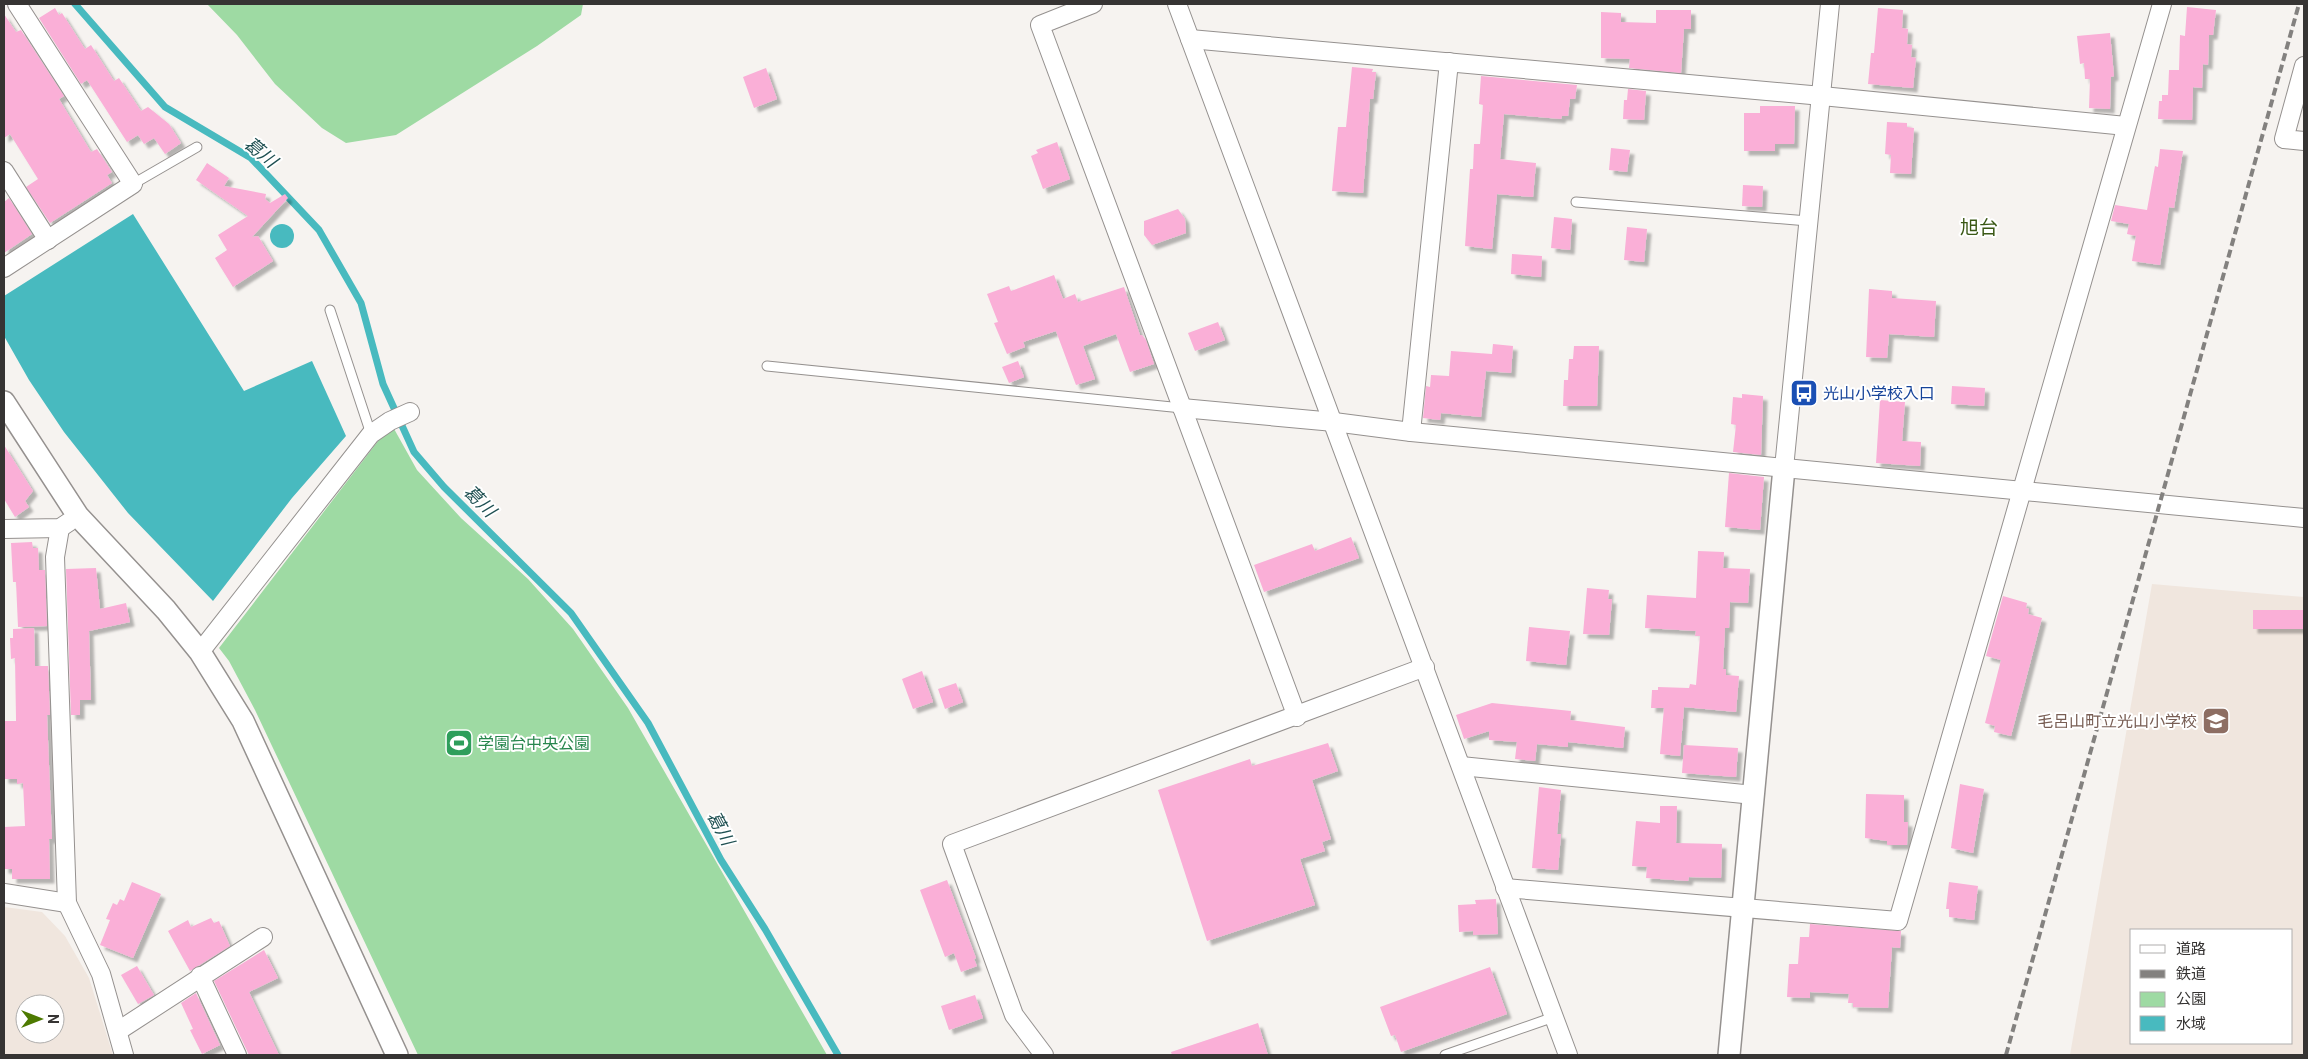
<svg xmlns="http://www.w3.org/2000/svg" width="2308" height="1059" viewBox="0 0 2308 1059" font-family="Roboto,'Noto Sans JP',sans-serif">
  <defs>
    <filter id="shadow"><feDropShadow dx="4.5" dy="4.5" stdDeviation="1" flood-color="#0004"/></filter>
  </defs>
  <rect width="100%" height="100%" fill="#f6f3f0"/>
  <!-- built -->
  <g fill="#f0e6de" fill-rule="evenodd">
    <path d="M2152,584l152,13v458h-234zM2132,930h160v113h-160z"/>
    <path d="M4,907l38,5 23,24 24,42 24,77h-109zM25,1004h30v30h-30z"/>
  </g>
  <!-- green -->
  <g fill="#9edaa3">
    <polygon points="207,4 583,4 581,15 537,46 396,135 346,143 322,128 275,84 237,35"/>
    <polygon points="393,427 417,470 461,518 528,579 573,629 628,708 827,1055 418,1055 255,710 229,661 219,648 382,436"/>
  </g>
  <!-- water -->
  <g fill="#48babf">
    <polygon points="133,214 244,391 312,361 346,436 292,498 213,601 128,513 64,432 29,380 4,336 4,296"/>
    <circle cx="282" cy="236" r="12"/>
  </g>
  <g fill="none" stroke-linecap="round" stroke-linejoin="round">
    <!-- stream -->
    <polyline stroke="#48babf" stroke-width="7" points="75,4 165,107 251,158 319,230 361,303 383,384 414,452 444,487 571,613 648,723 721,860 765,929 838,1055"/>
  </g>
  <!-- building -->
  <g fill="#faafd7" filter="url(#shadow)">
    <polygon points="2187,7 2216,10 2213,35 2209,35 2208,65 2203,64 2202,88 2193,87 2192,120 2158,119 2159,101 2162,101 2162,95 2168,95 2169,70 2179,70 2180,35 2185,36"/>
    <polygon points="55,8 59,15 62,13 85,49 91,45 114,81 119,78 141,111 148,107 169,124 181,143 165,154 154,138 144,144 138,135 127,142 87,80 81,84 39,18"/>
    <polygon points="1878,8 1903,10 1902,28 1908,29 1907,44 1912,45 1911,57 1916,58 1913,88 1868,84 1871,53 1874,53"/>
    <polygon points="1656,10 1691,10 1691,29 1684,29 1681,73 1629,68 1630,59 1601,58 1601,12 1621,13 1621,22 1656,23"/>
    <polygon points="4,14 16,32 21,30 64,96 59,99 91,152 97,149 112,172 107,175 112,183 50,223 26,187 38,179 10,134 4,138"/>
    <polygon points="2110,33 2114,76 2111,77 2110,109 2089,108 2090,79 2085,79 2084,63 2080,64 2077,36"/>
    <polygon points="1352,67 1373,69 1372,72 1376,72 1373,99 1370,99 1363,193 1332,191 1338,127 1346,127"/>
    <polygon points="766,68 777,99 754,108 743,77"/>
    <polygon points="1481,76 1577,85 1575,99 1570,99 1568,116 1562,116 1561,119 1504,114 1500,159 1536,163 1533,197 1497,194 1492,249 1465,246 1470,169 1473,169 1474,144 1480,144 1483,105 1479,104"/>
    <polygon points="1628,89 1646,91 1644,120 1623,119 1624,100 1627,100"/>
    <polygon points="1760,106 1795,106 1794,144 1775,144 1775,151 1744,151 1744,113 1760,113"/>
    <polygon points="1887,122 1907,123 1907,127 1914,128 1911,174 1890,173 1891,155 1885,154"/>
    <polygon points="1057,142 1070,179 1043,189 1031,156 1038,153 1036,150"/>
    <polygon points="1611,148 1630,150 1627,172 1609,170"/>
    <polygon points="2160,149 2183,151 2174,208 2169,207 2160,265 2132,261 2136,236 2127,234 2129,224 2111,221 2115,205 2147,210 2155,166 2158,167"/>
    <polygon points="207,163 229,178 224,186 266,194 265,199 270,203 285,194 288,198 252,237 258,236 273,261 233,287 215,258 227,250 218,235 248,216 196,180"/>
    <polygon points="1743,185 1763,186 1762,207 1742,206"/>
    <polygon points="9,198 32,234 4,253 4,202"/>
    <polygon points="1178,209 1185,219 1186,233 1152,245 1144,235 1144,221"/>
    <polygon points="1554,217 1572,219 1570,250 1551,248"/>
    <polygon points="1627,227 1647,229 1644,262 1624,260"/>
    <polygon points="1512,254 1542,256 1541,277 1511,274"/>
    <polygon points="1054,275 1063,299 1075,294 1078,302 1124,287 1140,335 1142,335 1146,340 1154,364 1130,372 1116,334 1083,346 1095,379 1076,385 1056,331 1023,342 1025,347 1007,354 994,323 998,322 987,294 1009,286 1011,291"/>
    <polygon points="1869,289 1892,291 1892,298 1936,301 1934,337 1889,334 1887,358 1866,357"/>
    <polygon points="1218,322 1225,340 1195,351 1188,333"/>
    <polygon points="1493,344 1513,346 1511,373 1486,371 1481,417 1441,413 1440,420 1423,418 1426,386 1430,387 1431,375 1449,376 1451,351 1492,354"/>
    <polygon points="1574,346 1599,346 1597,406 1563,406 1564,380 1568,380 1569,359 1573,359"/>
    <polygon points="1018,361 1024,377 1009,383 1002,367"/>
    <polygon points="1952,386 1985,388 1984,406 1951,404"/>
    <polygon points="1742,394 1763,396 1761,455 1733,452 1736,425 1731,424 1733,397 1742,398"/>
    <polygon points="1880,400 1905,402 1902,441 1921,442 1920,466 1876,463"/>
    <polygon points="4,445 33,491 25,501 29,507 15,517 4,499"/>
    <polygon points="1729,473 1764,477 1760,530 1725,527"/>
    <polygon points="1351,537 1359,558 1264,592 1254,565 1312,544 1315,551"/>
    <polygon points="32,542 33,548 38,548 39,570 45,570 47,626 18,627 16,582 13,582 11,543"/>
    <polygon points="1698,551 1724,552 1723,568 1750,569 1748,603 1730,602 1729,628 1725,628 1723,669 1726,669 1726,675 1739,676 1736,712 1684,707 1680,756 1660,754 1664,708 1651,708 1652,690 1658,690 1658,687 1689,688 1690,684 1696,685 1700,636 1695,636 1696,631 1645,628 1647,595 1696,598"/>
    <polygon points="96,568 100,609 126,603 130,622 89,631 91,700 80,700 80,715 71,715 66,569"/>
    <polygon points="1587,588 1609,590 1608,599 1612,599 1609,635 1583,634"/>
    <polygon points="2003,596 2027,603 2026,608 2029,609 2028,614 2042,618 2011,736 1994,732 1995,726 1985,723 2001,660 1986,656"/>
    <rect x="2253" y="610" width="50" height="19"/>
    <polygon points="1529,627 1570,631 1566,665 1526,661"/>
    <polygon points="34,628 35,666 48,666 50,715 47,715 52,839 49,839 50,879 12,879 12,869 4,869 4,827 25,826 23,783 17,784 17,779 4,779 4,721 16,721 16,719 15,658 11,659 10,638 13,638 13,629"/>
    <polygon points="922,671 933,702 913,709 902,679"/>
    <polygon points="956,683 963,702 945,709 938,689"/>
    <polygon points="1492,703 1571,711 1570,720 1625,727 1623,748 1568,742 1568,747 1537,744 1535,761 1515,759 1517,742 1489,740 1489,731 1464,739 1456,715"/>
    <polygon points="1328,743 1338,771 1312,780 1331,839 1322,842 1325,851 1300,859 1315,905 1207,941 1158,790 1250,759 1252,766"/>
    <polygon points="1684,745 1738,748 1736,777 1682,773"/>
    <polygon points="1960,784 1984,789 1973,853 1951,848"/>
    <polygon points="1539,787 1561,790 1557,834 1561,834 1558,870 1532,868"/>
    <polygon points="1866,794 1904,795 1904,822 1908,822 1907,845 1887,845 1887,841 1865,838"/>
    <polygon points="1660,806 1677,806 1676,843 1722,844 1721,878 1689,877 1688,881 1646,878 1647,867 1632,866 1636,821 1660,823"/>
    <polygon points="947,880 976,958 974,959 977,966 961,972 954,953 945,957 920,890"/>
    <polygon points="132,882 161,894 133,958 100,945 110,920 106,919 113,903 117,905 120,899 124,901"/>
    <polygon points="1949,882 1978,886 1974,920 1949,917 1949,909 1946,909"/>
    <polygon points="1496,899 1498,934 1473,935 1473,931 1459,932 1458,905 1476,904 1475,900"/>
    <polygon points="211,918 214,923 219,921 230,946 190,971 168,931 188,920 191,927"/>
    <polygon points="1810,924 1901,931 1900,948 1892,947 1888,1008 1853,1007 1853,1003 1848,1003 1849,994 1810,992 1810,998 1787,997 1789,964 1798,964 1800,937 1809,937"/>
    <polygon points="264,950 278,978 249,992 279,1055 249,1055 214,981"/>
    <polygon points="137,966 154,995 138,1004 121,975"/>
    <polygon points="1490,967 1507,1014 1401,1052 1395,1035 1391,1036 1380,1007"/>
    <polygon points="196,993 220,1045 202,1054 190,1030 193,1029 181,1003"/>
    <polygon points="975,995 983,1018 949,1030 941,1006"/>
    <polygon points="1258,1023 1268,1055 1172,1055 1171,1052"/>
  </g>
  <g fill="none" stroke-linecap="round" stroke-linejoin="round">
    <!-- service casing -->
    <g stroke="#95918f" stroke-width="11">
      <g id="service">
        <polyline points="133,184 197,147"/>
        <polyline points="1576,202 1808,221"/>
        <polyline points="330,310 371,434"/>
        <polyline points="767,366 1182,408"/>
        <polyline points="1445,1055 1554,1017"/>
      </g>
    </g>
    <!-- minor casing -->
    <g stroke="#95918f" stroke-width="20">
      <g id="minor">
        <polyline points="1093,4 1040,25 1297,717"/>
        <polyline points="1177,4 1568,1055"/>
        <polyline points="1190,39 1822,96 2126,126"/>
        <polyline points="2304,66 2284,139 2304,141"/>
        <polyline points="4,171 48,240"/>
        <polyline points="4,268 133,184 17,4"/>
        <polyline points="1182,408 1334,422 1411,432 2304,518"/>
        <polyline points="1411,432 1449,62"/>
        <polyline points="1784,468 1830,4"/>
        <polyline points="60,528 55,557 67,903 101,974 124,1055"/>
        <polyline points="4,529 60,528 69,522"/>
        <polyline points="200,652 371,434 390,421 410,412"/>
        <polyline points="1461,766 1754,795"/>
        <polyline points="1505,888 1898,921 2162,4"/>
        <polyline points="4,893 67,903"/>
        <polyline points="200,976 237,1055"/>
        <polyline points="118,1031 263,937"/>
        <polyline points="1044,1055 1014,1015 952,844 1425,667"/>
      </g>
    </g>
    <!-- tertiary casing -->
    <g stroke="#95918f" stroke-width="24">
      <g id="tertiary">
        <polyline points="4,402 78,516 166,610 200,652 243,721 397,1055"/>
        <polyline points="1729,1055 1784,468"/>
      </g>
    </g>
    <!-- service -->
    <use href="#service" stroke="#fff" stroke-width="9"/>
    <!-- minor -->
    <use href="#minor" stroke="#fff" stroke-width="18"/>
    <!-- tertiary -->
    <use href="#tertiary" stroke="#fff" stroke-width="21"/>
    <!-- rail -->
    <polyline stroke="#83817f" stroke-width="4" stroke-dasharray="8 4" stroke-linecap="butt" points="2006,1055 2299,4"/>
  </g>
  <!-- icons -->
  <defs>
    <g id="bus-square" transform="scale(1.4375)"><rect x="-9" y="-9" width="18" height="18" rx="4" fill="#1a4fb4" stroke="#fff"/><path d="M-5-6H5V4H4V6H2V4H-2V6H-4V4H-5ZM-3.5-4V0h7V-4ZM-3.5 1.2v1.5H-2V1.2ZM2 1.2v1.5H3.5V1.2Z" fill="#fff"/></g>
    <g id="school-square" transform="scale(1.4375)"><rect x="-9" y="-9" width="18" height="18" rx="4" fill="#8d6e63" stroke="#fff"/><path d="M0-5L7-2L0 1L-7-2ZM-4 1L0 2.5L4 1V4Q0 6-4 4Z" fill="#fff"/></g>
    <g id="stadium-square" transform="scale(1.4375)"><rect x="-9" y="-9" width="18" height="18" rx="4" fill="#2e9e5b" stroke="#fff"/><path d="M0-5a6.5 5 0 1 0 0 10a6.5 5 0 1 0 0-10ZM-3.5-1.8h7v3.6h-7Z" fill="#fff"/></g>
  </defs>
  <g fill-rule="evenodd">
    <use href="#bus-square" x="1804" y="393"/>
    <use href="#school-square" x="2216" y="721"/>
    <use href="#stadium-square" x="459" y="743"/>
  </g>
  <g text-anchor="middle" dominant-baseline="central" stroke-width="4" stroke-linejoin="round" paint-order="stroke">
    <!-- transit labels -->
    <g font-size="16" fill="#164399" stroke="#fff" text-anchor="start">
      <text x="1823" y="393">光山小学校入口</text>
    </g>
    <!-- education labels -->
    <g font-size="16" fill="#785e54" stroke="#fff" text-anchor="end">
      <text x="2197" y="721">毛呂山町立光山小学校</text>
    </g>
    <!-- leisure labels -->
    <g font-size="16" fill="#27864d" stroke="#fff" text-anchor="start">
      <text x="478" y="743">学園台中央公園</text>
    </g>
    <!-- water labels -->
    <g font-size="18" font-style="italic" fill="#1f5052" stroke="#fff">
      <text transform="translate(261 152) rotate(40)">葛川</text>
      <text transform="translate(480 501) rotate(45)">葛川</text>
      <text transform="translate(721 828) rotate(62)">葛川</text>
    </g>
    <!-- quarter labels -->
    <g font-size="19" fill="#3a5815" stroke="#fff">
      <text x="1979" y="227">旭台</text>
    </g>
  </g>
  <!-- border -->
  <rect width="2308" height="1059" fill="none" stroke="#363433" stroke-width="10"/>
  <!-- legend -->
  <rect x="2130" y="929" width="162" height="115" fill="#ffffff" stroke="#afaead"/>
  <rect x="2140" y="945" width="25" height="8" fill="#ffffff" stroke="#afaead"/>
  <text x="2176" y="954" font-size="15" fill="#363433">道路</text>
  <rect x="2140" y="970" width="25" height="8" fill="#83817f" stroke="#afaead"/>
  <text x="2176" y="979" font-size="15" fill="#363433">鉄道</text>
  <rect x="2140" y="992" width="25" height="15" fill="#9edaa3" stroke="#afaead"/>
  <text x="2176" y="1004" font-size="15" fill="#363433">公園</text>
  <rect x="2140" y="1016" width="25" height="15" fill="#48babf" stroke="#afaead"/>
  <text x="2176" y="1029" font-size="15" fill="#363433">水域</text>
  <!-- north arrow -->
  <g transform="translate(40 1019) rotate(90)"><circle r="24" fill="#ffffff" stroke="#afaead"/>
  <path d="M0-4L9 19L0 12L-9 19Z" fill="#4d7a00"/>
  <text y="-8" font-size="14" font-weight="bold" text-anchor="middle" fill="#363433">N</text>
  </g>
</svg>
